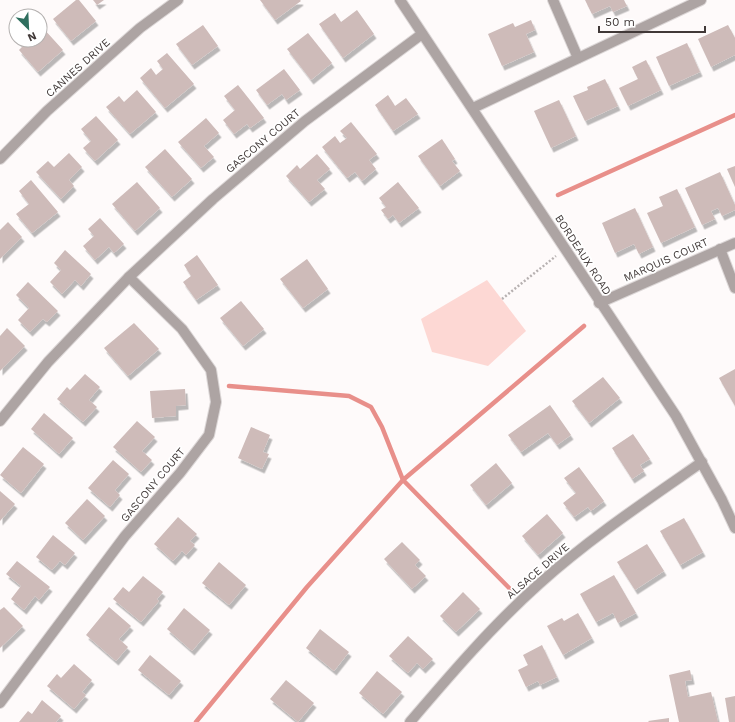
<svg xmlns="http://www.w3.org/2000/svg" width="735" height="722" viewBox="0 0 735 722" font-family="'Work Sans',sans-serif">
  <defs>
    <filter id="shadow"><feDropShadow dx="2.5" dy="4.5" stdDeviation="0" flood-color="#0004"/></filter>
  </defs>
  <rect width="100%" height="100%" fill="#fefafa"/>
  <!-- green -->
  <polygon fill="#fdd8d4" points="487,280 526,331 488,366 432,352 421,319"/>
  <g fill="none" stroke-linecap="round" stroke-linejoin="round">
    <!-- stream -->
    <g stroke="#e88f8a" stroke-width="4.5">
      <polyline points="558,195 735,115"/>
      <polyline points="229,386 349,396 371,407 382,427 403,480 515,594"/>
      <polyline points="196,722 307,587 403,480 584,326"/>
    </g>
  </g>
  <!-- building -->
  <g fill="#cebbb9" filter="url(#shadow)">
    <polygon points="76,0 79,0 96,21 71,41 53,19"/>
    <polygon points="93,0 104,0 97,5"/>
    <polygon points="260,0 300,0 301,1 275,20"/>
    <polygon points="585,0 624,0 627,6 613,12 610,6 592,14"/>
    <polygon points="357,10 374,34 343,58 319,24 335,13 341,22"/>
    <polygon points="531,20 535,30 526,34 534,52 502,66 488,34 513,23 515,27"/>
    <polygon points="203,25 218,46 192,65 176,44"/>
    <polygon points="728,25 735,38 735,55 711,67 698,39"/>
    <polygon points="43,28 63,50 38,72 19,50 23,46 17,40 40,40 40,31"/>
    <polygon points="308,33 332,63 311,80 287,49"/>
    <polygon points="687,43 700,72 669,86 656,57"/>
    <polygon points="167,53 194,84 165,108 140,78 151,68 156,75 163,69 157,61"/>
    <polygon points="646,60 661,90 628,106 619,88 638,79 632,67"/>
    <polygon points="284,69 300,90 286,100 282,94 267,105 256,90"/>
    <polygon points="605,79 618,106 585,121 573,96 588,90 587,87"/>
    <polygon points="238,85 264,118 250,128 247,124 234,134 223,120 235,110 224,96"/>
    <polygon points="137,90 156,112 130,134 106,107 119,96 124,102"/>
    <polygon points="388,95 395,106 406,98 418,114 393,131 375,105"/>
    <polygon points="559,100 576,136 551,148 534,111"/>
    <polygon points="96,116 118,140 95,161 83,148 91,141 81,129"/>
    <polygon points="206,118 219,133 204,146 214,157 201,168 178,142"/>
    <polygon points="351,122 377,154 369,160 376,169 362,181 355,172 347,178 322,147 335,136 340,143 347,138 340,131"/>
    <polygon points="442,139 455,159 452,161 460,171 440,186 418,156"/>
    <polygon points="165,149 192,179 172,197 145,167"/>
    <polygon points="69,153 82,167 69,180 74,186 61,199 36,172 48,161 54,167"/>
    <polygon points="317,154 330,169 317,180 325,189 309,202 286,176 297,165 300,169"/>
    <polygon points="735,166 735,187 727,169"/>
    <polygon points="720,172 735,205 735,210 722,216 718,208 711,211 715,219 702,225 685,188"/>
    <polygon points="31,180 58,212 32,233 16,214 29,204 19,191"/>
    <polygon points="137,182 160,208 135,231 112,204"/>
    <polygon points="398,182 419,208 399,223 393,215 388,219 381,210 386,207 379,198"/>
    <polygon points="677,189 695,227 661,243 647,213 663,206 659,197"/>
    <polygon points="635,208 653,247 639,254 634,244 615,253 602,223"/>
    <polygon points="100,218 124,244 114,253 109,247 95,260 83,246 94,236 88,229"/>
    <polygon points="8,222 22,237 0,259 0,230"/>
    <polygon points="65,250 91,274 81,286 75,280 62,294 50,282 61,270 54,263"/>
    <polygon points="197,255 218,285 196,300 183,282 191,276 184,265"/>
    <polygon points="307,259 328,289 303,308 280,279"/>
    <polygon points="28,282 58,311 47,322 43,319 30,332 18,320 29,308 16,295"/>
    <polygon points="241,301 264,329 243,346 220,318"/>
    <polygon points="134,323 159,349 128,376 104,348"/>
    <polygon points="7,328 25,346 0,371 0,336"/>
    <polygon points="735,369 735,406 719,378"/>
    <polygon points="85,374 100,387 89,400 97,407 83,422 57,399 67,387 70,390"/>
    <polygon points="603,377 620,398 589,423 572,401"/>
    <polygon points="185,389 186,405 176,406 176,416 152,418 150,391"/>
    <polygon points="550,405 571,435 557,445 548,433 521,452 508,435"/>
    <polygon points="44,413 73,438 59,454 31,429"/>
    <polygon points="137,421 155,437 142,451 152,460 141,472 113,447"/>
    <polygon points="251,427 270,435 263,452 269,454 262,469 238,458"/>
    <polygon points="633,434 650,459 640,465 644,471 632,479 612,448"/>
    <polygon points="23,447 44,464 21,493 0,475"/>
    <polygon points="113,460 129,474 115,490 120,495 110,507 88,488"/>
    <polygon points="496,463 512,483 486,505 470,485"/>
    <polygon points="579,467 604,501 591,511 588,507 574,517 563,503 576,493 564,478"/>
    <polygon points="0,491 15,504 0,521"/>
    <polygon points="87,499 105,516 83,540 65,523"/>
    <polygon points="547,514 563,533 538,555 522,536"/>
    <polygon points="178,517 197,534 190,541 195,545 186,555 182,551 173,561 154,544"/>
    <polygon points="684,518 703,552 680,565 660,531"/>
    <polygon points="53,535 75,553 65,565 60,561 52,570 36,557"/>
    <polygon points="402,542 420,560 415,565 426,576 412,589 384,559"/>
    <polygon points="647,544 664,571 635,590 617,562"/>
    <polygon points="17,561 50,587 39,600 35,596 24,610 11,599 21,586 6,574"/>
    <polygon points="219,562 246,585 229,605 202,583"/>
    <polygon points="614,575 636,613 618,623 613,613 596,622 580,594"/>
    <polygon points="143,576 163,592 157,599 159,601 141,622 113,599 123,587 129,592"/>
    <polygon points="463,592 480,609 456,632 440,616"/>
    <polygon points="4,607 23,626 0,648 0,610"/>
    <polygon points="109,607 131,626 119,639 128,647 116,661 86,635"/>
    <polygon points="184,608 210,630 192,651 167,629"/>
    <polygon points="578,613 592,638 563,655 547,626 562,618 564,621"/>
    <polygon points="320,629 349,652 334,671 306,648"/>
    <polygon points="408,636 433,659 423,669 417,663 408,673 389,656"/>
    <polygon points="542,645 557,677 540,685 538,681 526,687 518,670 528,665 523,655"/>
    <polygon points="150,655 181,681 169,695 138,670"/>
    <polygon points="74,664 92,680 82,692 86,695 74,709 47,686 57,674 61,678"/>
    <polygon points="690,670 692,680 685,681 688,697 711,692 718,722 679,722 669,675"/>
    <polygon points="377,671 402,692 383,714 359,693"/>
    <polygon points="286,680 314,703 298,722 270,699"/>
    <polygon points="735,696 735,722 729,722 725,698"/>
    <polygon points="42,700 61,716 56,722 19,722 28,711 32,714"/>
    <polygon points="669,718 669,722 649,722 648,721"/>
  </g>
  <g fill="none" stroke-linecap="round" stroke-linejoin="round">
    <!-- minor casing -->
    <g stroke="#dcd7d7" stroke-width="12">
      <g id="minor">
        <polyline points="400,0 676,416 722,500 735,528"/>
        <polyline points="553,0 578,58"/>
        <polyline points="473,108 701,0"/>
        <polyline points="0,159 47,111 140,28 178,0"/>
        <polyline points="720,249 735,288"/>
        <polyline points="599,303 735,243"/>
        <polyline points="0,421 48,362 129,277 213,199 305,121 422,34"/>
        <polyline points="0,703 125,536 180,473 209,435 216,402 211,370 182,329 129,277"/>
        <path d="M410,722c41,-48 82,-96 129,-138 50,-45 107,-83 163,-122"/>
      </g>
    </g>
    <!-- path -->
    <polyline stroke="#b7b1b1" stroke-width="2.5" stroke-dasharray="2 2" stroke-linecap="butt" points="502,299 556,256"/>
    <!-- minor -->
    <use href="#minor" stroke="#ada4a3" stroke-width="10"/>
  </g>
  <g text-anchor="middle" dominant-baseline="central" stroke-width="3.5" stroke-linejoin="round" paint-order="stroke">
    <!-- street labels -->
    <g font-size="11" fill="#413938" stroke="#fff">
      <text transform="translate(78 68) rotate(-42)">CANNES DRIVE</text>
      <text transform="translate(263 141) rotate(-40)">GASCONY COURT</text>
      <text transform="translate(583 255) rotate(57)">BORDEAUX ROAD</text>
      <text transform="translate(666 260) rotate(-24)">MARQUIS COURT</text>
      <text transform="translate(153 485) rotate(-50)">GASCONY COURT</text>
      <text transform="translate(538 571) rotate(-41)">ALSACE DRIVE</text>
    </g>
  </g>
  <!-- north arrow -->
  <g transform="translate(28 28) rotate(156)"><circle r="19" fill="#ffffff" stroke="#b3b0af"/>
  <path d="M0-3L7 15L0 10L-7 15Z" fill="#2f6f5f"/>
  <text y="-6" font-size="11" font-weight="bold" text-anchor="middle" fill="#413938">N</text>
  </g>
  <!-- scale -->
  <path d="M599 26v6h106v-6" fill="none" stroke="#413938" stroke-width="2"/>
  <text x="605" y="26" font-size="12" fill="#413938" stroke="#ffffff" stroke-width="3" paint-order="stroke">50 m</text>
</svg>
